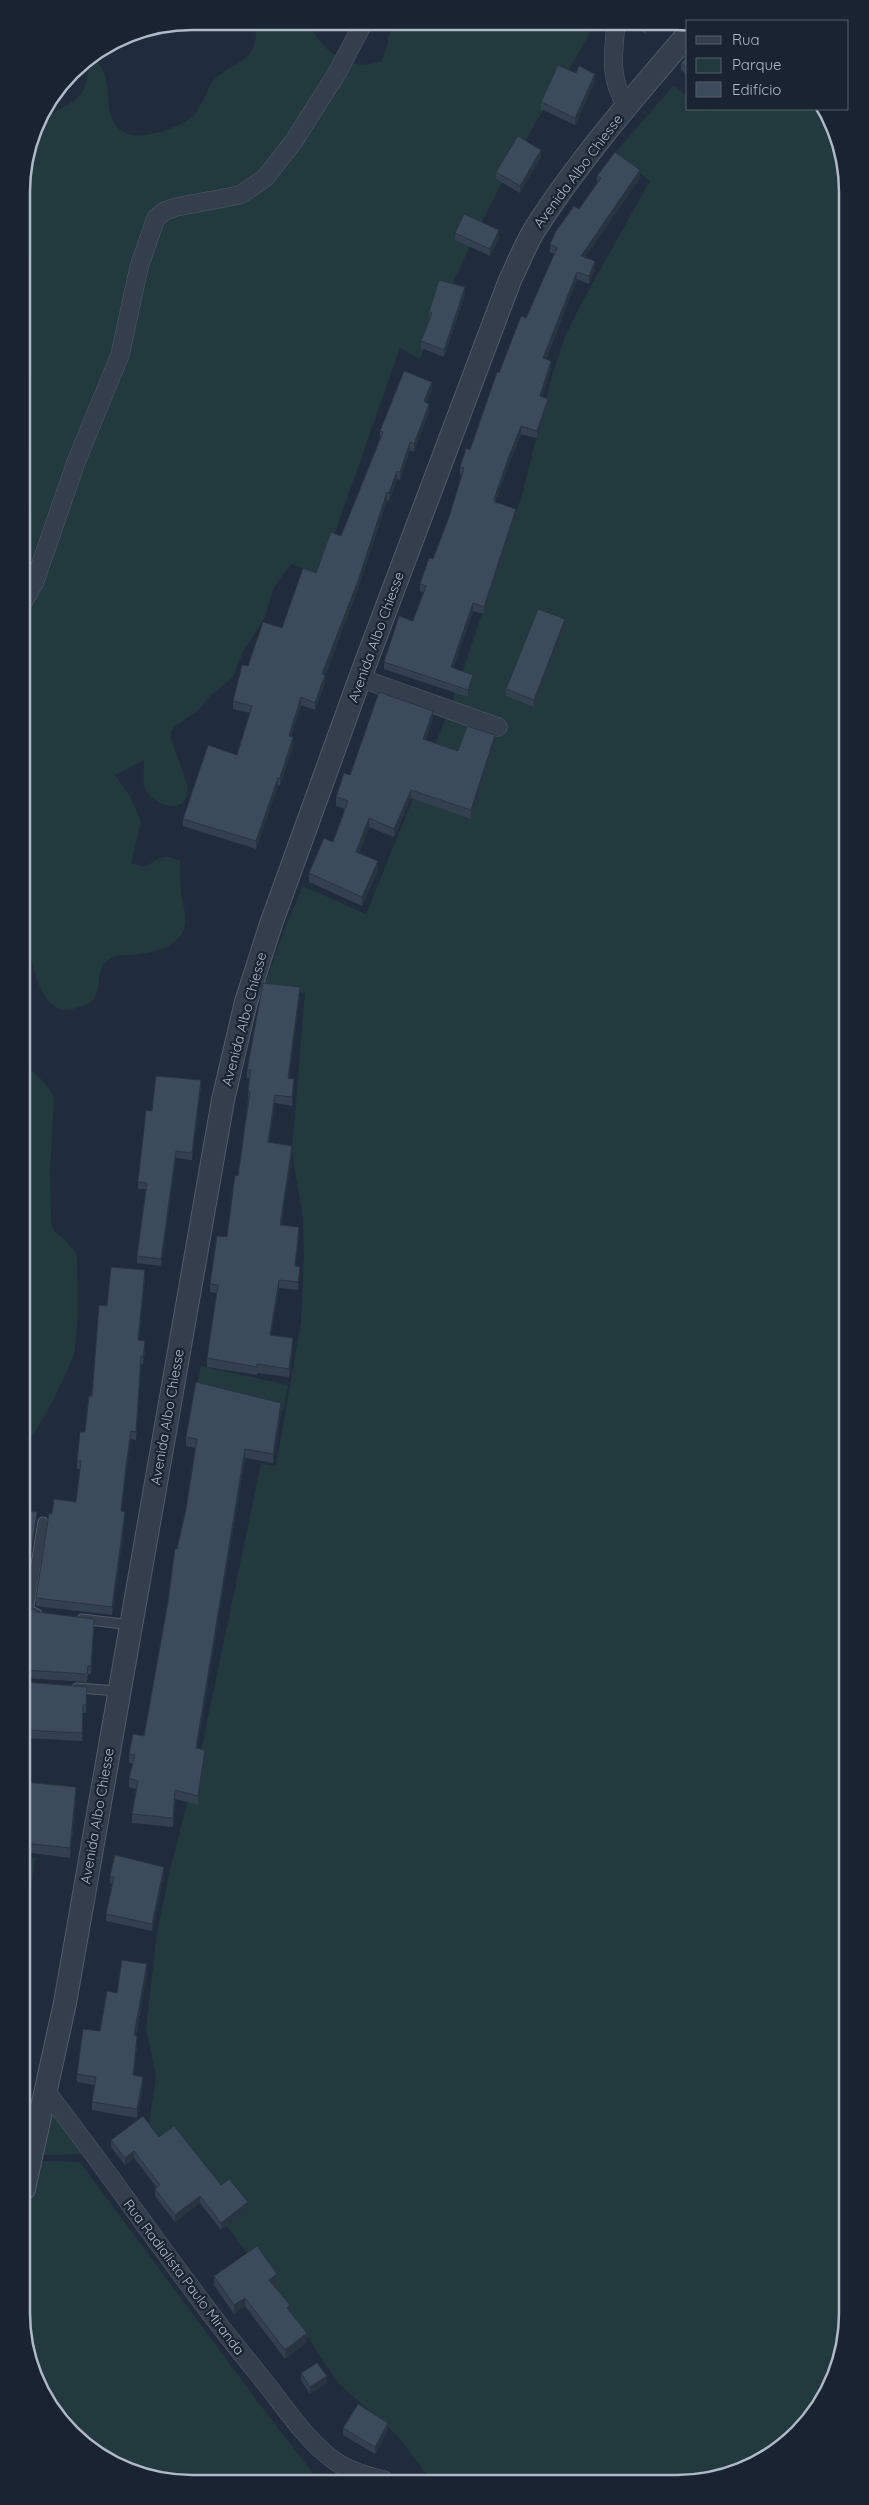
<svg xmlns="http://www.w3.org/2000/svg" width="869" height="2505" viewBox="0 0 869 2505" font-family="Quicksand,sans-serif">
  <rect width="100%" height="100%" fill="#202c3c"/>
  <!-- green -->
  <g fill="#223a3d">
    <path d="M218,21l92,1c8,28 43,52 71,39 7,-12 6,-26 13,-38l200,1c-19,40 -46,76 -68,115 -40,71 -75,144 -106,220l-20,-11 -80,227 -29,-11 -17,23 -10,32 -21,33 -10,25 -22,18 -14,16 -22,15 -4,6v7l16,45c6,34 -38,24 -43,0 -1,-8 0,-16 0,-24l-29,15 15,21 11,26 -10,41 13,4c14,-7 19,-15 36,-6 0,13 0,26 2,39 2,8 5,17 3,26 -5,20 -29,26 -46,28 -10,2 -22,-1 -30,5 -13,8 -8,26 -14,38 -5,8 -11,9 -19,11 -39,14 -44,-56 -53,-78l-1,-750 16,-61c30,-13 56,-21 48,-60l5,-2c30,20 4,65 37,77 15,6 53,-7 64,-17 4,-3 7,-9 9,-13 5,-7 8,-21 15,-26 17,-15 40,-17 40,-45 -11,-13 -28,2 -38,-12z"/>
    <polygon points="673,86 688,97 688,109 703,109 707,111 709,109 825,109 830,116 844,158 847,2324 835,2378 806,2425 763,2461 711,2480 431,2480 396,2434 340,2385 276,2291 149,2124 156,2075 146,2028 157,1933 170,1870 203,1741 261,1464 276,1466 301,1322 304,1254 303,1221 292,1151 305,993 264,987 283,933 303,886 366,914 453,700 522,495 553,372 565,337 581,304 650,181 614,154"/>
    <path d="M23,1063c13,12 25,19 31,36l-4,69 1,55 3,8 14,12 9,12 1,62 -4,38 -19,42 -32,55z"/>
    <polygon points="201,1366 288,1385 283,1411 196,1390"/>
    <polygon points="24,1856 35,1858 31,1889 24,1888"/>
    <polygon points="52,2111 83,2154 43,2155"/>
    <polygon points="41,2161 80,2162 261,2406 316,2477 327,2480 159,2481 116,2466 71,2434 44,2398 25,2347 24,2223"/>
  </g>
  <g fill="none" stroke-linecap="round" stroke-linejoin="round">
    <!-- service casing -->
    <g stroke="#525c6a" stroke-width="11">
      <g id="service">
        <polyline points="37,1614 29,1610 29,1606 43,1522"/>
        <polyline points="82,1619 131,1625"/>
        <polyline points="77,1688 119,1691"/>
      </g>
    </g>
    <!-- minor casing -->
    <g stroke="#525c6a" stroke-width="19">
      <g id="minor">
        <path d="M616,24c-3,31 -7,56 11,82"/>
        <polyline points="22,604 35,581 76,462 120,355 139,267 156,218 165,211 176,207 240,195 265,178 294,141 337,73 364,22"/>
        <polyline points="360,678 498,727"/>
        <path d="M46,2091c73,94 138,193 214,285 23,28 45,64 75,85 14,10 32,15 49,19"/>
      </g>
    </g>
    <!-- tertiary casing -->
    <g stroke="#525c6a" stroke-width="24">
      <path id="tertiary" d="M24,2189l41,-186 158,-903 23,-98 25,-78 89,-246 150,-398c8,-16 15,-35 25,-51 44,-69 99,-132 153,-195"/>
    </g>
    <!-- service -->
    <use href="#service" stroke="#343e4c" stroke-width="9"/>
    <!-- minor -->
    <use href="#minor" stroke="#343e4c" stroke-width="18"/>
    <!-- tertiary -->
    <use href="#tertiary" stroke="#343e4c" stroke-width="22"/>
  </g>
  <!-- wall -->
  <g fill="#33404f">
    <polygon points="634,24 654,24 645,34"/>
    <polygon points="688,47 688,76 681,70 681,63 684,60 683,53"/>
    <polygon points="595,81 575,125 541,109 541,102"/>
    <polygon points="541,157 520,193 496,179 496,172"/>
    <polygon points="597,176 640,178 585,257 595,269 589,284 577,279 546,359 551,368 542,397 548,406 537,438 521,434 508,466 495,502 516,516 484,614 473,611 453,668 473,682 468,697 384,669 384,662 413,621 423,593 420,591 420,584 433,559 449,517 462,475 460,474 460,467 470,450 499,373 526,318 554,254 550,252 550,244 579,209 597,183"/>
    <polygon points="455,233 499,237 490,256 455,240"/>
    <polygon points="465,294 444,357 421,348 421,341 430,319 429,319 429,312"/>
    <polygon points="432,390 426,403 429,411 414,452 410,450 400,480 397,479 389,501 387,500 359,586 325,676 325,683 315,710 301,705 291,737 293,745 280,786 278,785 256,849 183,826 183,819 237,755 250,713 233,709 233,701 248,666 282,628 316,573 341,536 380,438 380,431"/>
    <polygon points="565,626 534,707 506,696 506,689"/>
    <polygon points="433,719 425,740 458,751 495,744 471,819 411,798 394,837 369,827 359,853 378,870 362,906 309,882 309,873 333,842 345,809 336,806 336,797 350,775"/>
    <polygon points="300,996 289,1078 294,1087 292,1106 275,1103 269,1143 292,1154 281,1225 299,1235 295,1266 300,1275 298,1290 279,1288 271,1335 293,1346 289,1377 257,1373 257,1375 207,1367 207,1358 217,1293 210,1292 210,1284 227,1237 238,1176 248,1100 248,1091 249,1078 247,1078 247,1070"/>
    <polygon points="201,1087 192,1160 176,1158 161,1266 137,1263 137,1256 146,1189 138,1189 138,1182 152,1111"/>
    <polygon points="145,1278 139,1340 145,1349 143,1365 141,1364 136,1440 131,1439 126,1473 121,1511 125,1520 112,1615 36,1606 36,1598 52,1514 76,1502 80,1469 77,1469 77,1461 85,1432 107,1306"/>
    <polygon points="281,1412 273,1463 245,1458 197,1748 205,1759 198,1805 175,1799 173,1827 132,1823 132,1814 136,1789 129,1787 129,1778 133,1764 129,1763 129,1754 144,1736 177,1549 186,1509 195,1448 186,1446 186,1437"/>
    <polygon points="23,1511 37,1520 24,1605 37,1612 94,1627 91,1674 88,1674 87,1682 24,1678"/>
    <polygon points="24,1682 87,1687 86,1713 83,1713 82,1741 24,1738"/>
    <polygon points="24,1782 76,1797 70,1858 24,1852"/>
    <polygon points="164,1874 152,1931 106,1921 106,1914 112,1884 110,1883 110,1876"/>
    <polygon points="147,1972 136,2035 137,2044 134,2075 143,2085 137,2118 92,2110 92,2102 95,2085 77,2082 77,2074 100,2031 117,1993"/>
    <polygon points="159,2137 221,2185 248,2209 221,2230 200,2203 175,2222 155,2196 155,2189 157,2188 134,2158 125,2165 111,2147 111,2140"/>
    <polygon points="214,2276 277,2283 274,2285 290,2312 307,2342 285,2359 245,2306 234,2314 214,2285"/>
    <polygon points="301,2373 327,2383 310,2394 301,2380"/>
    <polygon points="343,2428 388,2430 375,2454 343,2435"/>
  </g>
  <!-- shaded-wall -->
  <g fill="#293440">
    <polygon points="645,24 654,24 645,34"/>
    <polygon points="595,74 595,81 575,125 575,118"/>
    <polygon points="541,150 541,157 520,193 520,186"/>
    <polygon points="640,170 640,178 581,263 581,256"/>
    <polygon points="499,230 499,237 490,256 490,249"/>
    <polygon points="595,261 595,269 589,284 589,276"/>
    <polygon points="577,272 577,279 543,365 543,358"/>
    <polygon points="465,287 465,294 444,357 444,350"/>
    <polygon points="551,361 551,368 540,404 540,396"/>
    <polygon points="432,382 432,390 424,409 424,401"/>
    <polygon points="548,399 548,406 537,438 537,431"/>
    <polygon points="429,404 429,411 414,452 414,444"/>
    <polygon points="521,426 521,434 508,466 494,507 494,499 508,459"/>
    <polygon points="410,442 410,450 400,480 400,472"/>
    <polygon points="397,471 397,479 389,501 389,493"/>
    <polygon points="387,492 387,500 359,586 325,676 325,683 315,710 315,703 322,674"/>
    <polygon points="516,509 516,516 484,614 484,607"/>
    <polygon points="473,603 473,611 451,674 451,667"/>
    <polygon points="565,619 565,626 534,707 534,700"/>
    <polygon points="473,675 473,682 468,697 468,690"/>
    <polygon points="301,697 301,705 289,744 289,736"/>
    <polygon points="433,711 433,719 423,748 423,739"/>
    <polygon points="495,735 495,744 471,819 471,810"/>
    <polygon points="293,737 293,745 280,786 280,778"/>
    <polygon points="278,778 278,785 256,849 256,841"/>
    <polygon points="411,790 411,798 394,837 394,829"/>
    <polygon points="369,818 369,827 356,860 356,852"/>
    <polygon points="378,861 378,870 362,906 362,897"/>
    <polygon points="300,987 300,996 288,1086 288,1078"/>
    <polygon points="294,1079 294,1087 292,1106 292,1097"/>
    <polygon points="201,1080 201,1087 192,1160 192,1153"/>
    <polygon points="275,1095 275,1103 268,1151 268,1142"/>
    <polygon points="292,1146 292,1154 280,1233 280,1225"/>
    <polygon points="176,1151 176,1158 161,1266 161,1259"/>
    <polygon points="299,1227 299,1235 295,1274 295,1266"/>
    <polygon points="300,1267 300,1275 298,1290 298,1282"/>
    <polygon points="145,1270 145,1278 138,1348 138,1340"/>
    <polygon points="279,1280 279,1288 270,1343 270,1335"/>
    <polygon points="293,1338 293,1346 289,1377 289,1369"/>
    <polygon points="145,1341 145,1349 143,1365 143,1357"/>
    <polygon points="141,1356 141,1364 136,1440 136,1432"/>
    <polygon points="281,1403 281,1412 273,1463 273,1454"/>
    <polygon points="131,1431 131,1439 126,1473 121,1519 121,1511 126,1465"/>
    <polygon points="245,1449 245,1458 196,1757 196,1748"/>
    <polygon points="37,1512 37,1520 24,1609 24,1601"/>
    <polygon points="125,1512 125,1520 112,1615 112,1607"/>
    <polygon points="205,1750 205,1759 198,1805 198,1796"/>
    <polygon points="76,1787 76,1797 70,1858 70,1848"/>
    <polygon points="175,1790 175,1799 173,1827 173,1818"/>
    <polygon points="164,1867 164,1874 152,1931 152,1924"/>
    <polygon points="147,1964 147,1972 134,2043 134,2035"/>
    <polygon points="137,2036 137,2044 133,2083 133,2075"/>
    <polygon points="143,2077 143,2085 137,2118 137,2109"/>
    <polygon points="134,2151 134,2158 125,2165 125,2158"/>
    <polygon points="200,2196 200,2203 175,2222 175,2215"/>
    <polygon points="248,2202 248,2209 221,2230 221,2223"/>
    <polygon points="277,2274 277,2283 269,2289 269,2280"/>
    <polygon points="245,2298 245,2306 234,2314 234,2305"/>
    <polygon points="290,2305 290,2314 287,2308"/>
    <polygon points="307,2333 307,2342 285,2359 285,2350"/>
    <polygon points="327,2376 327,2383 310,2394 310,2387"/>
    <polygon points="388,2423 388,2430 375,2454 375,2447"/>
  </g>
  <!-- building -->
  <g fill="#3b4b5c" stroke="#293440">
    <polygon points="688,47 688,69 681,63 688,56 683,53"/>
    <polygon points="558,65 576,73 579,66 595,74 575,118 541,102"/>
    <polygon points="518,136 541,150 520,186 496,172"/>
    <polygon points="615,152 640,170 581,256 595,261 589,276 577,272 543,358 551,361 540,396 548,399 537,431 521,426 508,459 494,499 495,502 516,509 484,607 473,603 451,667 473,675 468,690 384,662 399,616 413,621 426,586 420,584 429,558 433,559 449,517 464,468 460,467 466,448 470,450 497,372 499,373 521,316 526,318 557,248 550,244 556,231 574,206 579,209 601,178 597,176"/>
    <polygon points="464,214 499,230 490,249 455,233"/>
    <polygon points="439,280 465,287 444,350 421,341 432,313 429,312"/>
    <polygon points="404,371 432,382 424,401 429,404 414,444 410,442 400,472 397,471 389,493 387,492 359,578 322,674 325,675 315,703 301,697 289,736 293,737 280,778 278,778 256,841 183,819 208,745 237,755 252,706 233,701 242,665 248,666 263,622 282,628 303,568 316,573 331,532 341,536 383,432 380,431"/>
    <polygon points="538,609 565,619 534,700 506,689"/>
    <polygon points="379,692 433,711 423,739 458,751 467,726 495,735 471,810 411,790 394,829 369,818 356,852 378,861 362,897 309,873 324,838 333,842 348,801 336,797 344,773 350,775"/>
    <polygon points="263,983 300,987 288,1078 294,1079 292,1097 275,1095 268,1142 292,1146 280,1225 299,1227 295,1266 300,1267 298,1282 279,1280 270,1335 293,1338 289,1369 257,1364 257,1367 207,1358 218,1285 210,1284 217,1236 227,1237 235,1175 238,1176 250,1092 248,1091 251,1070 247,1070"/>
    <polygon points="156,1076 201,1080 192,1153 176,1151 161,1259 137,1256 147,1183 138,1182 146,1110 152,1111"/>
    <polygon points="111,1267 145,1270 138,1340 145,1341 143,1357 141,1356 136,1432 131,1431 126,1465 121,1511 125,1512 112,1607 36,1598 49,1513 52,1514 54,1499 76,1502 81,1461 77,1461 80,1432 85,1432 89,1396 92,1396 99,1305 107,1306"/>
    <polygon points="196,1382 281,1403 273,1454 245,1449 196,1748 205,1750 198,1796 175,1790 173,1818 132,1814 138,1781 129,1778 135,1755 129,1754 133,1734 144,1736 168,1602 175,1548 177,1549 186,1509 197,1439 186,1437"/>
    <polygon points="23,1511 37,1512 24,1601"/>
    <polygon points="24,1604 37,1612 94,1619 91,1666 88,1666 87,1674 24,1670"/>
    <polygon points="24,1682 87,1687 86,1705 83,1705 82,1733 24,1730"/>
    <polygon points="24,1782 76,1787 70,1848 24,1843"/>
    <polygon points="115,1855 164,1867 152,1924 106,1914 114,1877 110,1876"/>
    <polygon points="122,1960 147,1964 134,2035 137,2036 133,2075 143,2077 137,2109 92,2102 96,2077 77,2074 83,2029 100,2031 107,1991 117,1993"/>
    <polygon points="143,2116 159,2137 174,2126 221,2185 229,2179 248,2202 221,2223 200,2196 175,2215 155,2189 160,2185 134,2151 125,2158 111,2140"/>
    <polygon points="257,2246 277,2274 269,2280 290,2305 287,2308 307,2333 285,2350 245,2298 234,2305 214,2276"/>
    <polygon points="317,2363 327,2376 310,2387 301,2373"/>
    <polygon points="358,2404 388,2423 375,2447 343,2428"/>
  </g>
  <g text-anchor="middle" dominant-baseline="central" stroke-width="4.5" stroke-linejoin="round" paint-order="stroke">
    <!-- street labels -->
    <g font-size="14" fill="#afb9c8" stroke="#192331">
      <text transform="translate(578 171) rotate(-53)">Avenida Albo Chiesse</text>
      <text transform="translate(376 637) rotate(-70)">Avenida Albo Chiesse</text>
      <text transform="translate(244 1019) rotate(-75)">Avenida Albo Chiesse</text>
      <text transform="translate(167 1417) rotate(-80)">Avenida Albo Chiesse</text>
      <text transform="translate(97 1816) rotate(-80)">Avenida Albo Chiesse</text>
      <text transform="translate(184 2277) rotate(53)">Rua Radialista Paulo Miranda</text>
    </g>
  </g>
  <!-- crop -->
  <path d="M0 0H869V2505H0ZM192 30H677A162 162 0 0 1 839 192V2313A162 162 0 0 1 677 2475H192A162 162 0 0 1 30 2313V192A162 162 0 0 1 192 30Z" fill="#192331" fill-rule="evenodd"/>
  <path fill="none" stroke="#afb9c8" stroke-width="2.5" d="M192 30H677A162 162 0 0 1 839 192V2313A162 162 0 0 1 677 2475H192A162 162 0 0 1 30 2313V192A162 162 0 0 1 192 30Z"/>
  <!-- legend -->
  <rect x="686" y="20" width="162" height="90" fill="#192331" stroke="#555f6d"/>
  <rect x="696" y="36" width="25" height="8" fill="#343e4c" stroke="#555f6d"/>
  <text x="732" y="45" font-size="15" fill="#afb9c8">Rua</text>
  <rect x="696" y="58" width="25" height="15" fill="#223a3d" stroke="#555f6d"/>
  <text x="732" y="70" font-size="15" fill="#afb9c8">Parque</text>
  <rect x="696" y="82" width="25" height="15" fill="#3b4b5c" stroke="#555f6d"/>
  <text x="732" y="95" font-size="15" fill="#afb9c8">Edifício</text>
</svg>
